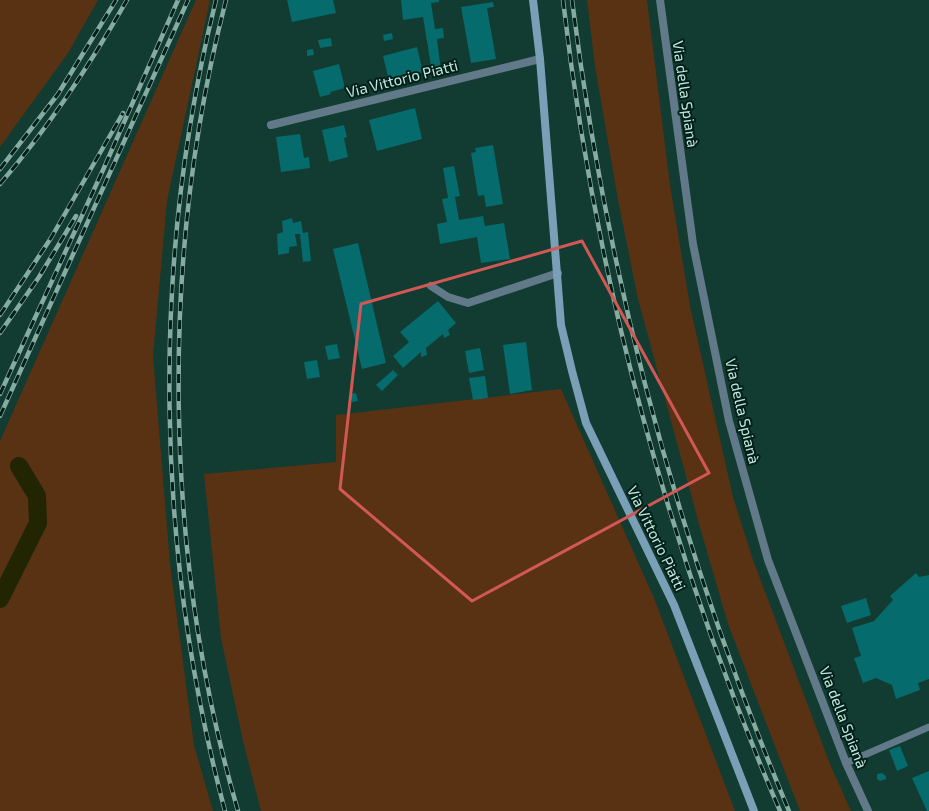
<svg xmlns="http://www.w3.org/2000/svg" width="929" height="811" viewBox="0 0 929 811" font-family="'Exo 2',sans-serif">
  <rect width="100%" height="100%" fill="#123b31"/>
  <!-- green -->
  <g fill="#593213">
    <polygon points="0,0 98,0 68,53 0,147"/>
    <polygon points="196,0 210,0 167,201 153,356 170,564 194,745 213,811 0,811 0,441"/>
    <polygon points="587,0 647,0 670,185 690,306 733,497 753,560 830,764 851,811 800,811 728,624 699,524 638,299 618,200 595,66"/>
    <polygon points="561,389 654,598 735,811 261,811 243,741 221,638 204,474 336,462 336,415"/>
  </g>
  <g fill="none" stroke-linecap="round" stroke-linejoin="round">
    <!-- canal -->
    <polyline stroke="#212501" stroke-width="18" points="0,599 38,523 37,496 19,466"/>
  </g>
  <!-- building -->
  <g fill="#056b6c">
    <polygon points="287,0 333,0 336,13 292,22"/>
    <polygon points="401,0 439,0 439,2 431,3 435,29 443,28 444,38 437,39 441,71 432,72 423,17 403,20"/>
    <polygon points="493,2 494,7 487,8 496,59 471,63 461,7"/>
    <polygon points="392,33 393,39 384,41 383,35"/>
    <polygon points="331,38 332,46 320,48 318,40"/>
    <polygon points="417,47 423,72 389,81 383,56"/>
    <polygon points="313,49 314,55 307,56 307,50"/>
    <polygon points="339,64 345,88 330,92 331,94 320,97 313,71"/>
    <polygon points="415,108 422,139 377,151 369,120"/>
    <polygon points="344,125 347,137 344,138 348,157 329,162 322,130"/>
    <polygon points="300,134 304,158 309,157 310,168 281,172 276,137"/>
    <polygon points="493,145 503,204 486,207 484,195 478,196 471,153 476,152 475,148"/>
    <polygon points="454,166 460,196 455,197 459,220 483,216 485,226 504,223 510,259 481,263 477,237 440,244 437,224 447,222 442,199 448,198 443,168"/>
    <polygon points="292,218 293,223 301,221 303,233 308,232 311,261 303,262 300,234 295,234 297,246 289,247 289,253 278,255 277,234 283,232 282,221"/>
    <polygon points="358,243 386,363 362,369 333,249"/>
    <polygon points="438,301 456,323 448,330 450,335 444,338 443,334 426,348 427,355 421,357 421,352 403,368 393,356 409,342 400,332"/>
    <polygon points="526,342 532,390 510,394 503,345"/>
    <polygon points="337,344 340,358 328,360 325,346"/>
    <polygon points="480,348 484,370 469,373 465,351"/>
    <polygon points="317,360 320,377 307,379 304,362"/>
    <polygon points="393,370 398,375 382,391 376,385"/>
    <polygon points="485,376 488,398 473,400 469,378"/>
    <polygon points="356,393 358,401 352,402 350,394"/>
    <polygon points="916,573 919,577 929,575 929,679 918,683 920,690 896,699 892,685 876,678 863,683 854,658 861,656 852,628 874,621 893,600 890,596"/>
    <polygon points="866,598 871,615 847,623 841,606"/>
    <polygon points="900,746 908,766 897,771 889,750"/>
    <polygon points="929,771 929,811 927,811 912,778"/>
    <polygon points="882,773 886,776 886,779 880,781 877,779 877,774"/>
  </g>
  <g fill="none" stroke-linecap="round" stroke-linejoin="round">
    <!-- lane -->
    <polyline stroke="#617988" stroke-width="7" points="846,763 929,727"/>
    <!-- street -->
    <g stroke="#617988" stroke-width="8">
      <polyline points="660,0 693,244 729,421 768,560 846,763 868,811"/>
      <polyline points="271,125 540,59"/>
      <polyline points="431,286 448,297 468,303 558,273"/>
    </g>
    <!-- secondary -->
    <polyline stroke="#7aa0b8" stroke-width="8" points="533,0 540,59 561,325 572,371 586,423 674,605 754,811"/>
    <!-- rail casing -->
    <g stroke="#86aca2" stroke-width="4.5">
      <g id="rail">
        <path d="M216,0c-66,264 -61,548 9,811"/>
        <path d="M226,0c-67,259 -63,554 12,811"/>
        <path d="M563,0c32,278 106,554 217,811"/>
        <path d="M572,0c35,279 108,552 217,811"/>
        <polyline points="0,169 58,94 116,0"/>
        <path d="M0,184c49,-57 90,-119 127,-184"/>
        <polyline points="0,315 51,238 123,113"/>
        <polyline points="0,333 39,277 76,216"/>
        <polyline points="0,394 103,170 178,0"/>
        <polyline points="0,416 188,0"/>
      </g>
    </g>
    <!-- rail -->
    <use href="#rail" stroke="#012019" stroke-width="3" stroke-dasharray="9" stroke-linecap="butt"/>
  </g>
  <!-- marked area -->
  <path fill="none" stroke="#d25856" stroke-width="3" stroke-linejoin="round" d="M582,241l127,232 -237,128 -132,-112 21,-185z"/>
  <g text-anchor="middle" dominant-baseline="central" stroke-width="4" stroke-linejoin="round" paint-order="stroke">
    <!-- street labels -->
    <g font-size="15" fill="#c4e8de" stroke="#012019">
      <text transform="translate(402 78) rotate(-14)">Via Vittorio Piatti</text>
      <text transform="translate(686 94) rotate(82)">Via della Spianà</text>
      <text transform="translate(743 411) rotate(77)">Via della Spianà</text>
      <text transform="translate(657 538) rotate(64)">Via Vittorio Piatti</text>
      <text transform="translate(844 717) rotate(69)">Via della Spianà</text>
    </g>
  </g>
</svg>
